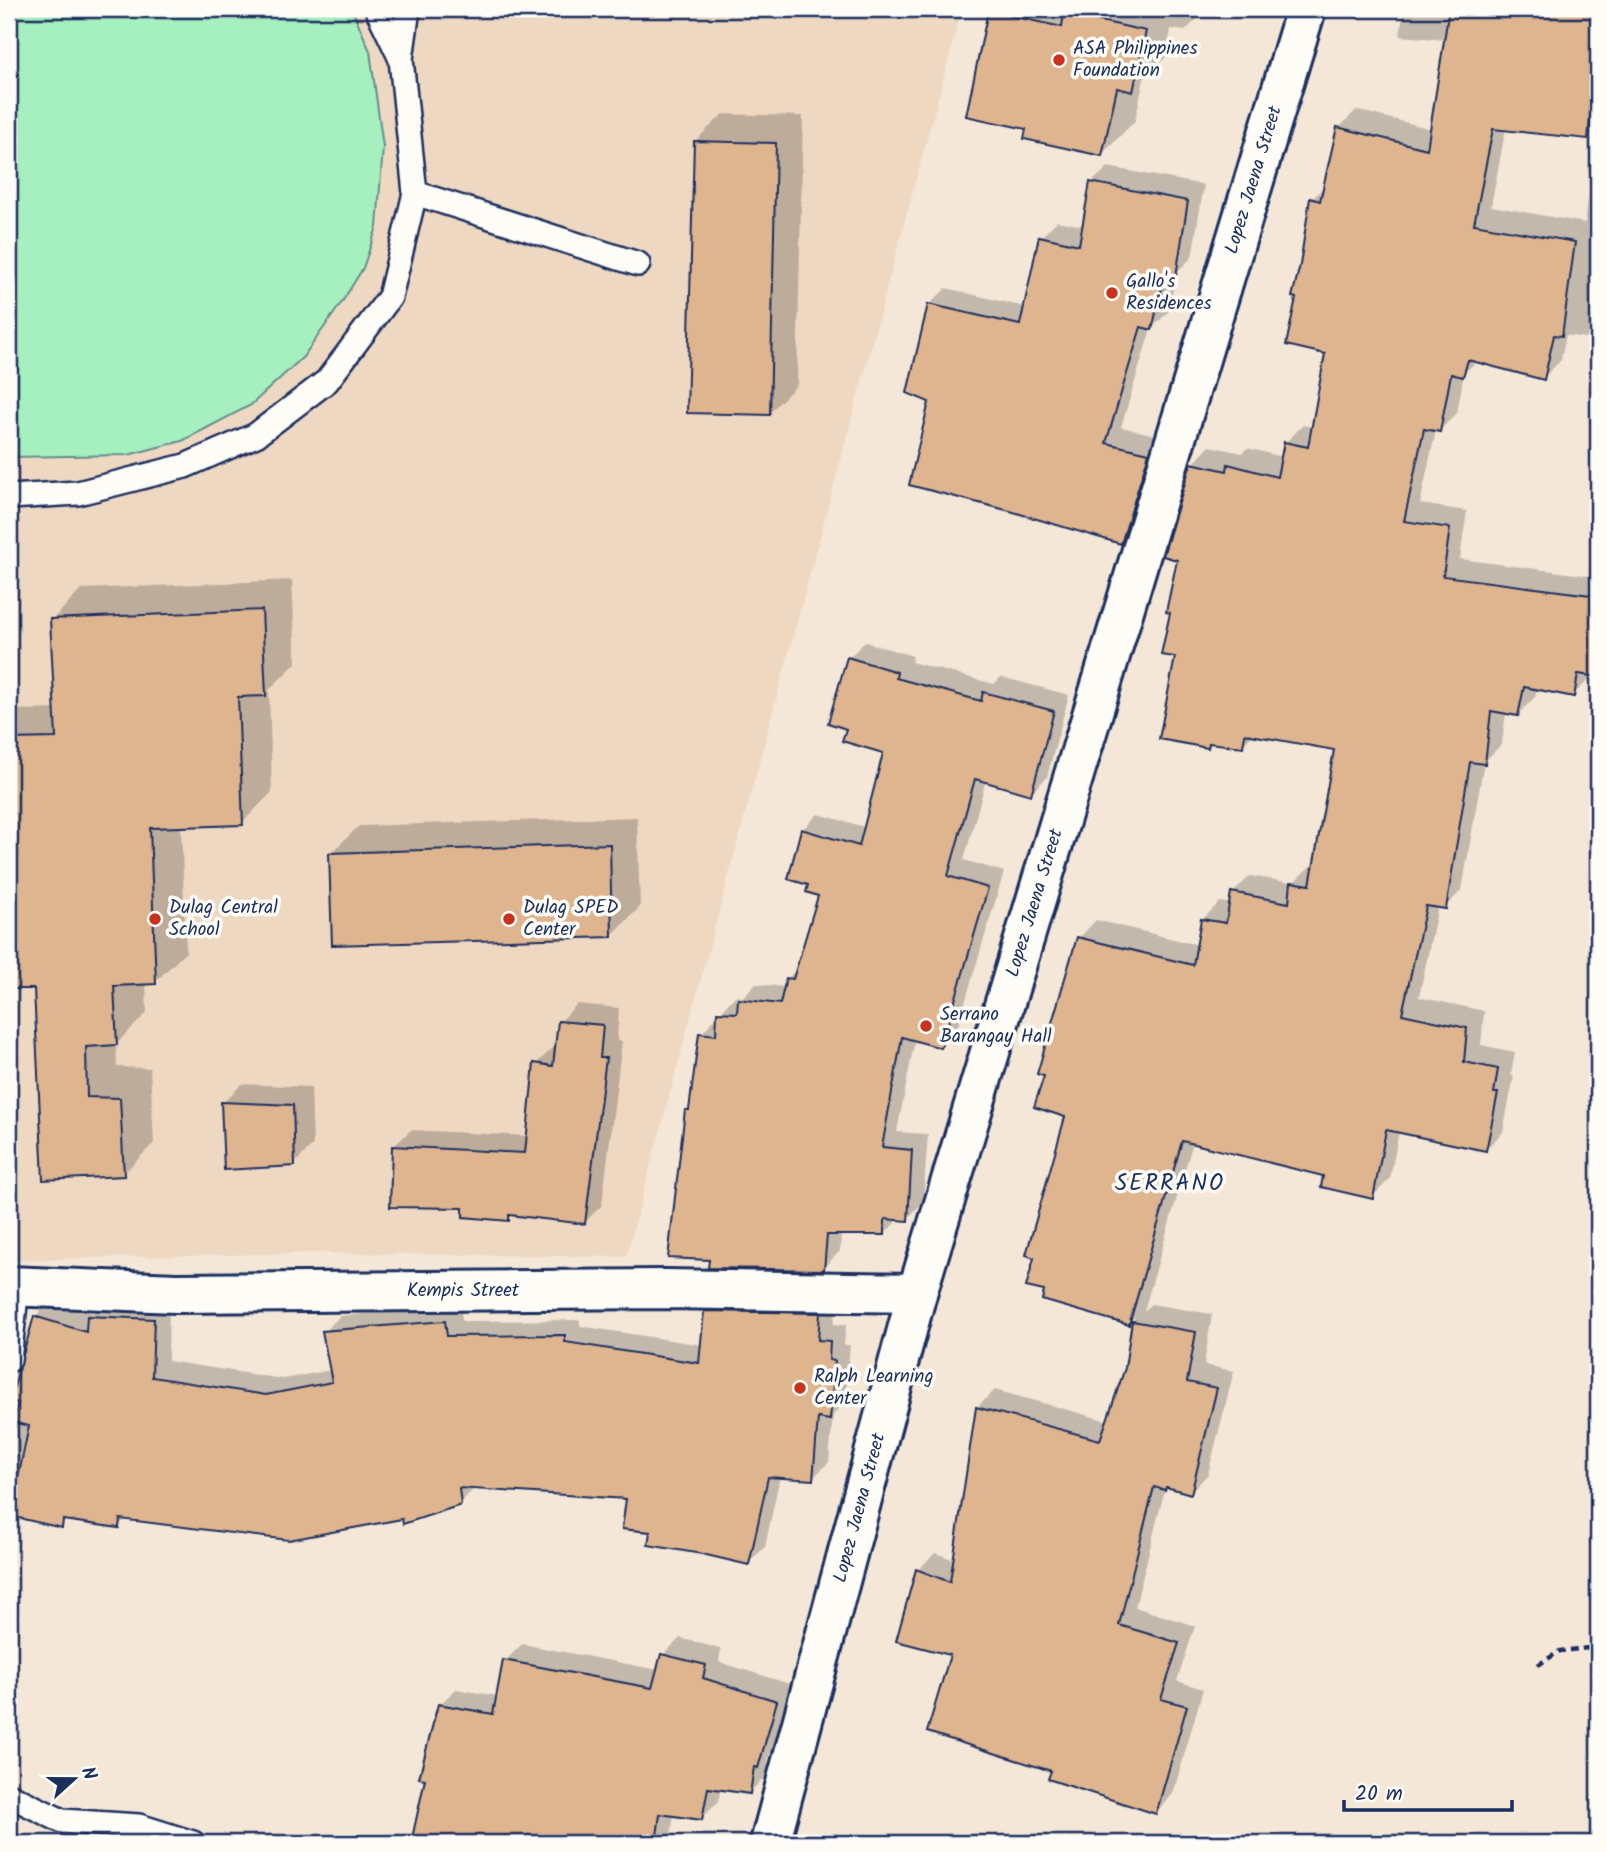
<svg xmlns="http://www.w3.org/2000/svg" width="1607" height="1852" viewBox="0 0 1607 1852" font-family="Kalam,sans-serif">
  <rect width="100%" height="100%" fill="#f4e7d8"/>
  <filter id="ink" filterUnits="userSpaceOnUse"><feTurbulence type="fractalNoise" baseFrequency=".0143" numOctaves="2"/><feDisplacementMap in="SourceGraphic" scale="14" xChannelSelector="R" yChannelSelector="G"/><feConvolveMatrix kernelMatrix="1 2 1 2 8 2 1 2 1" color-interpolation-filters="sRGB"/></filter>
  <g filter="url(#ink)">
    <!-- built -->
    <polygon fill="#eed8c2" points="9,9 962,9 626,1257 319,1253 9,1260"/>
    <!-- green -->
    <polygon fill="#a6efbe" stroke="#608f8e" stroke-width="2" points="9,9 352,9 370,51 383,147 377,227 363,268 342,302 303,357 251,405 182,441 128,455 9,457"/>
    <!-- shadow -->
    <g fill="#0003">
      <polygon points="991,9 1207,9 1185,31 1171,29 1166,57 1144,79 1135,121 1102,154 1028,128 968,114"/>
      <polygon points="1404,9 1598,9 1598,126 1587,137 1506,128 1491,206 1585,223 1590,186 1598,178 1598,340 1566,335 1561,360 1543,378 1477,361 1464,373 1457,413 1440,430 1436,430 1420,504 1467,511 1460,559 1598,577 1598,672 1591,674 1591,678 1573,695 1537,688 1535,697 1518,714 1506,712 1502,744 1484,762 1462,890 1445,907 1438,906 1419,997 1484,1011 1481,1045 1515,1052 1511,1075 1514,1076 1503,1132 1486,1149 1399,1131 1390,1179 1372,1197 1325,1175 1193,1142 1144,1311 1151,1304 1212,1314 1204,1365 1234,1371 1208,1474 1191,1492 1166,1485 1135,1607 1195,1626 1177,1681 1203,1689 1173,1794 1156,1812 1053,1770 952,1654 918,1570 935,1553 955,1560 977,1407 995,1390 1108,1421 1126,1368 1134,1317 1128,1323 1067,1116 1046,1074 1079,938 1096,920 1198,945 1202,920 1220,902 1231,904 1233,893 1250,876 1293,883 1310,866 1315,866 1336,749 1254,733 1243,745 1212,741 1207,746 1177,656 1172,611 1193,464 1210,446 1242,453 1247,448 1283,457 1285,443 1303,425 1313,427 1327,352 1302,265 1312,199 1325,186 1339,128 1356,110 1432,129 1446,40 1400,36"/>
      <polygon points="723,114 803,116 797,385 769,413 695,141"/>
      <polygon points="1108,167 1204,185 1192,257 1177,272 1168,312 1151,329 1121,427 1164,437 1137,525 1121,542 932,401 909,392 930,304 946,288 1025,307 1041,237 1057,221 1084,226 1091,183"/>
      <polygon points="292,580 296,663 269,690 272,792 242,823 181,825 186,952 155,982 146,983 147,1013 116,1044 117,1067 150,1068 154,1143 123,1174 45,1178 35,987 9,988 9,710 56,709 52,620 82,589"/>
      <polygon points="865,642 913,656 911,662 994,684 1001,677 1069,695 1047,777 1031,793 986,780 964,860 1004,872 957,1029 941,1046 915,1039 897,1132 928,1134 923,1202 907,1219 900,1218 885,1233 841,1233 840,1251 823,1268 711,1258 687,1111 692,1106 701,1034 735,996 743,997 756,984 786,987 787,979 799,967 820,895 810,884 802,830 818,814 865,827 885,751 848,728 848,658"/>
      <polygon points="637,817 640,907 612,935 331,853 359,826"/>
      <polygon points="577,1004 619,1008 617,1041 622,1041 602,1205 585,1222 513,1214 508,1219 465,1206 393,1147 411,1130 528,1136 536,1064 554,1047 557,1047 560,1022"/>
      <polygon points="242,1084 311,1087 313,1145 294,1164 223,1103"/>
      <polygon points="722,1296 836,1298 834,1324 846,1325 844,1345 850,1345 845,1402 833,1415 829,1462 812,1479 780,1476 765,1547 748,1563 652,1531 628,1498 476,1487 460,1503 403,1517 127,1518 118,1526 68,1519 61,1526 9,1514 9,1318 18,1356 24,1358 27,1337 31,1333 36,1316 52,1300 93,1313 105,1301 169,1303 168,1361 283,1379 331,1370 324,1332 340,1316 461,1306 462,1321 580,1320 580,1326 702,1345 705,1312"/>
      <polygon points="680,1638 721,1649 719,1662 793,1685 774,1750 769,1755 766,1776 750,1792 721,1788 718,1802 702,1818 674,1814 670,1843 413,1843 427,1777 439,1705 456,1689 498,1696 505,1661 522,1644 659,1670 663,1655"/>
    </g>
    <!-- building -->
    <g fill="#dfb58f" stroke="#1b2f5e" stroke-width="2">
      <polygon points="1449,9 1598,9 1598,44 1588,139 1493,129 1474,224 1575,242 1562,336 1554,335 1544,380 1468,360 1463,377 1451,374 1440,432 1424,429 1404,521 1450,528 1443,576 1598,596 1598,677 1578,674 1574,697 1524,687 1518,716 1491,711 1485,764 1470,762 1446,909 1426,906 1402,1014 1467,1028 1464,1062 1498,1069 1494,1093 1498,1093 1486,1151 1386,1130 1373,1199 1321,1187 1323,1176 1182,1141 1129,1325 1042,1300 1044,1291 1026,1287 1034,1258 1026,1255 1065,1117 1034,1107 1044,1076 1037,1074 1077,937 1193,965 1201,919 1226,923 1231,892 1289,903 1291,882 1310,885 1334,750 1245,734 1243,747 1209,743 1208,748 1159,739 1175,657 1161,655 1170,613 1166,612 1177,560 1163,556 1191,463 1227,471 1228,464 1277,477 1284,442 1308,447 1325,354 1286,345 1296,298 1292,297 1300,265 1310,198 1320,201 1337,127 1427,149"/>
      <polygon points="988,11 1062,27 1064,13 1146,31 1133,92 1117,88 1102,156 1024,139 1026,129 966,116"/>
      <polygon points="694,141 776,143 770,415 687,413"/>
      <polygon points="1090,182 1188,201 1176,276 1165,274 1152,330 1141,327 1106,443 1149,453 1121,544 1010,511 909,485 929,402 907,393 928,304 1020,325 1039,236 1079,245"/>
      <polygon points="262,610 266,696 238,697 243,825 150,828 156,984 114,986 117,1045 86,1047 87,1097 120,1098 124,1176 43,1180 34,989 9,989 9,739 56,738 50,619"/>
      <polygon points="847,657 897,672 896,678 981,701 983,692 1054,711 1031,795 975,779 948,876 988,888 941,1048 902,1037 882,1147 912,1150 908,1221 885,1219 885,1235 827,1235 824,1270 708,1268 709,1260 668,1258 685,1110 689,1110 699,1033 716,1035 717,1012 737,1013 738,999 780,1004 786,978 793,979 818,896 806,892 808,885 788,879 801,829 859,846 883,753 842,741 846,729 828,723"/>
      <polygon points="610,844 612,937 332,945 329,853"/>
      <polygon points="558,1021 603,1025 600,1058 606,1058 585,1224 509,1215 509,1221 463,1217 463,1208 390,1207 392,1146 525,1153 534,1063 553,1066"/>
      <polygon points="221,1102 293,1105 295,1166 224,1170"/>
      <polygon points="704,1311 820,1313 818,1340 830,1341 829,1360 835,1361 830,1420 818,1418 813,1480 768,1477 749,1565 702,1554 648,1545 650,1532 622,1529 626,1499 459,1488 461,1505 403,1524 402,1519 289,1540 120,1519 119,1528 63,1520 62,1528 10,1516 29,1426 12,1422 18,1403 10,1401 34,1316 86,1332 87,1316 154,1319 152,1377 266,1395 332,1382 322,1331 445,1321 447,1336 565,1335 565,1342 699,1363"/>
      <polygon points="1132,1321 1196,1332 1187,1382 1217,1388 1191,1494 1166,1487 1165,1490 1154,1487 1119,1625 1179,1643 1161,1699 1187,1706 1156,1814 1048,1779 1051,1771 927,1732 950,1655 896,1641 916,1569 950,1582 976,1407 1100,1440 1125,1368"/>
      <polygon points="661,1654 706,1665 703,1678 777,1701 758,1768 754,1767 750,1794 708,1788 702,1820 660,1814 656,1843 411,1843 425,1779 419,1778 438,1704 493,1714 503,1660 652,1688"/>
    </g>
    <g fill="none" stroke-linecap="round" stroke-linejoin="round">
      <!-- service casing -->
      <g stroke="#1b2f5e" stroke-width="28">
        <g id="service">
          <polyline points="401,59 408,9"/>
          <polyline points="415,193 638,264"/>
          <polyline points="9,497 78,493 185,466 256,435 327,381 390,297 415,193 401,59 377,9"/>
          <polyline points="9,1360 17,1286"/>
          <polyline points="9,1795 62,1821 139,1826 193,1843"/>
        </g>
      </g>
      <!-- minor casing -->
      <g stroke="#1b2f5e" stroke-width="44">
        <polyline id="minor" points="9,1286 176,1293 665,1289 917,1293"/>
      </g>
      <!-- tertiary casing -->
      <g stroke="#1b2f5e" stroke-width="44">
        <polyline id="tertiary" points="770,1843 917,1293 1306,9"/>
      </g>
      <!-- path -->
      <polyline stroke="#1b2f5e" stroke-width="4.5" stroke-dasharray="7 5" stroke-linecap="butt" points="1538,1665 1560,1651 1598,1647"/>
      <!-- service -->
      <use href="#service" stroke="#fdfcf7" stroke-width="23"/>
      <!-- minor -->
      <use href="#minor" stroke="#fdfcf7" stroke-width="38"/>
      <!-- tertiary -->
      <use href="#tertiary" stroke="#fdfcf7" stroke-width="38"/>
    </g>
  </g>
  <!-- markers -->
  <g fill="#c8321e" stroke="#fdfcf7" stroke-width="2.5">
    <circle cx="1059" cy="60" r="7"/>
    <circle cx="1112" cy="293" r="7"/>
    <circle cx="155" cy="919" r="7"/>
    <circle cx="509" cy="919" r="7"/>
    <circle cx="926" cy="1026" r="7"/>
    <circle cx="800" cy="1388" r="7"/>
  </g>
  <g text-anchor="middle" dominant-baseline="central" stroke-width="7" stroke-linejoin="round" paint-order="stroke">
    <!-- poi labels -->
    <g font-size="19" fill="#1b2f5e" stroke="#fdfcf7" text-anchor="start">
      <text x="1073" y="49">ASA Philippines<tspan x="1073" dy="22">Foundation</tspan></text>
      <text x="1126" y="282">Gallo's<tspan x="1126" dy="22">Residences</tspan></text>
      <text x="169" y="908">Dulag Central<tspan x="169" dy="22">School</tspan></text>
      <text x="523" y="908">Dulag SPED<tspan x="523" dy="22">Center</tspan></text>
      <text x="940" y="1015">Serrano<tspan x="940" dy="22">Barangay Hall</tspan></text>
      <text x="814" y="1377">Ralph Learning<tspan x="814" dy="22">Center</tspan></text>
    </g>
    <!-- street labels -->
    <g font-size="19" fill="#1b2f5e" stroke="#fdfcf7">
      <text transform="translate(1254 180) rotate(-73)">Lopez Jaena Street</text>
      <text transform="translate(1035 903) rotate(-73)">Lopez Jaena Street</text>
      <text x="463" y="1291">Kempis Street</text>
      <text transform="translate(860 1508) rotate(-75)">Lopez Jaena Street</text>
    </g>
    <!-- quarter labels -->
    <g font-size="23" letter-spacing="2" fill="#1b2f5e" stroke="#fdfcf7">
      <text x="1170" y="1184">SERRANO</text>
    </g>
  </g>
  <!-- margin -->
  <rect width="1607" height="1852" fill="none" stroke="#fdfcf7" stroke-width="35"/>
  <rect x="18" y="18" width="1572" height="1817" fill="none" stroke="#1b2f5e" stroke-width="2.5" filter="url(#ink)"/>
  <!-- north arrow -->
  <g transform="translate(74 1779) rotate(69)" stroke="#fdfcf7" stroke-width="5" paint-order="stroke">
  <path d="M0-5L12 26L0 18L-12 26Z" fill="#1b2f5e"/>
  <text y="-10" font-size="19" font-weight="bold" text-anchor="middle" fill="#1b2f5e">N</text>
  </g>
  <!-- scale -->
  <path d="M1344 1800v10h168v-10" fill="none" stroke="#1b2f5e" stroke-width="3.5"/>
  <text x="1355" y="1800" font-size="21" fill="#1b2f5e" stroke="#fdfcf7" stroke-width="5" paint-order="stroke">20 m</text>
</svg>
